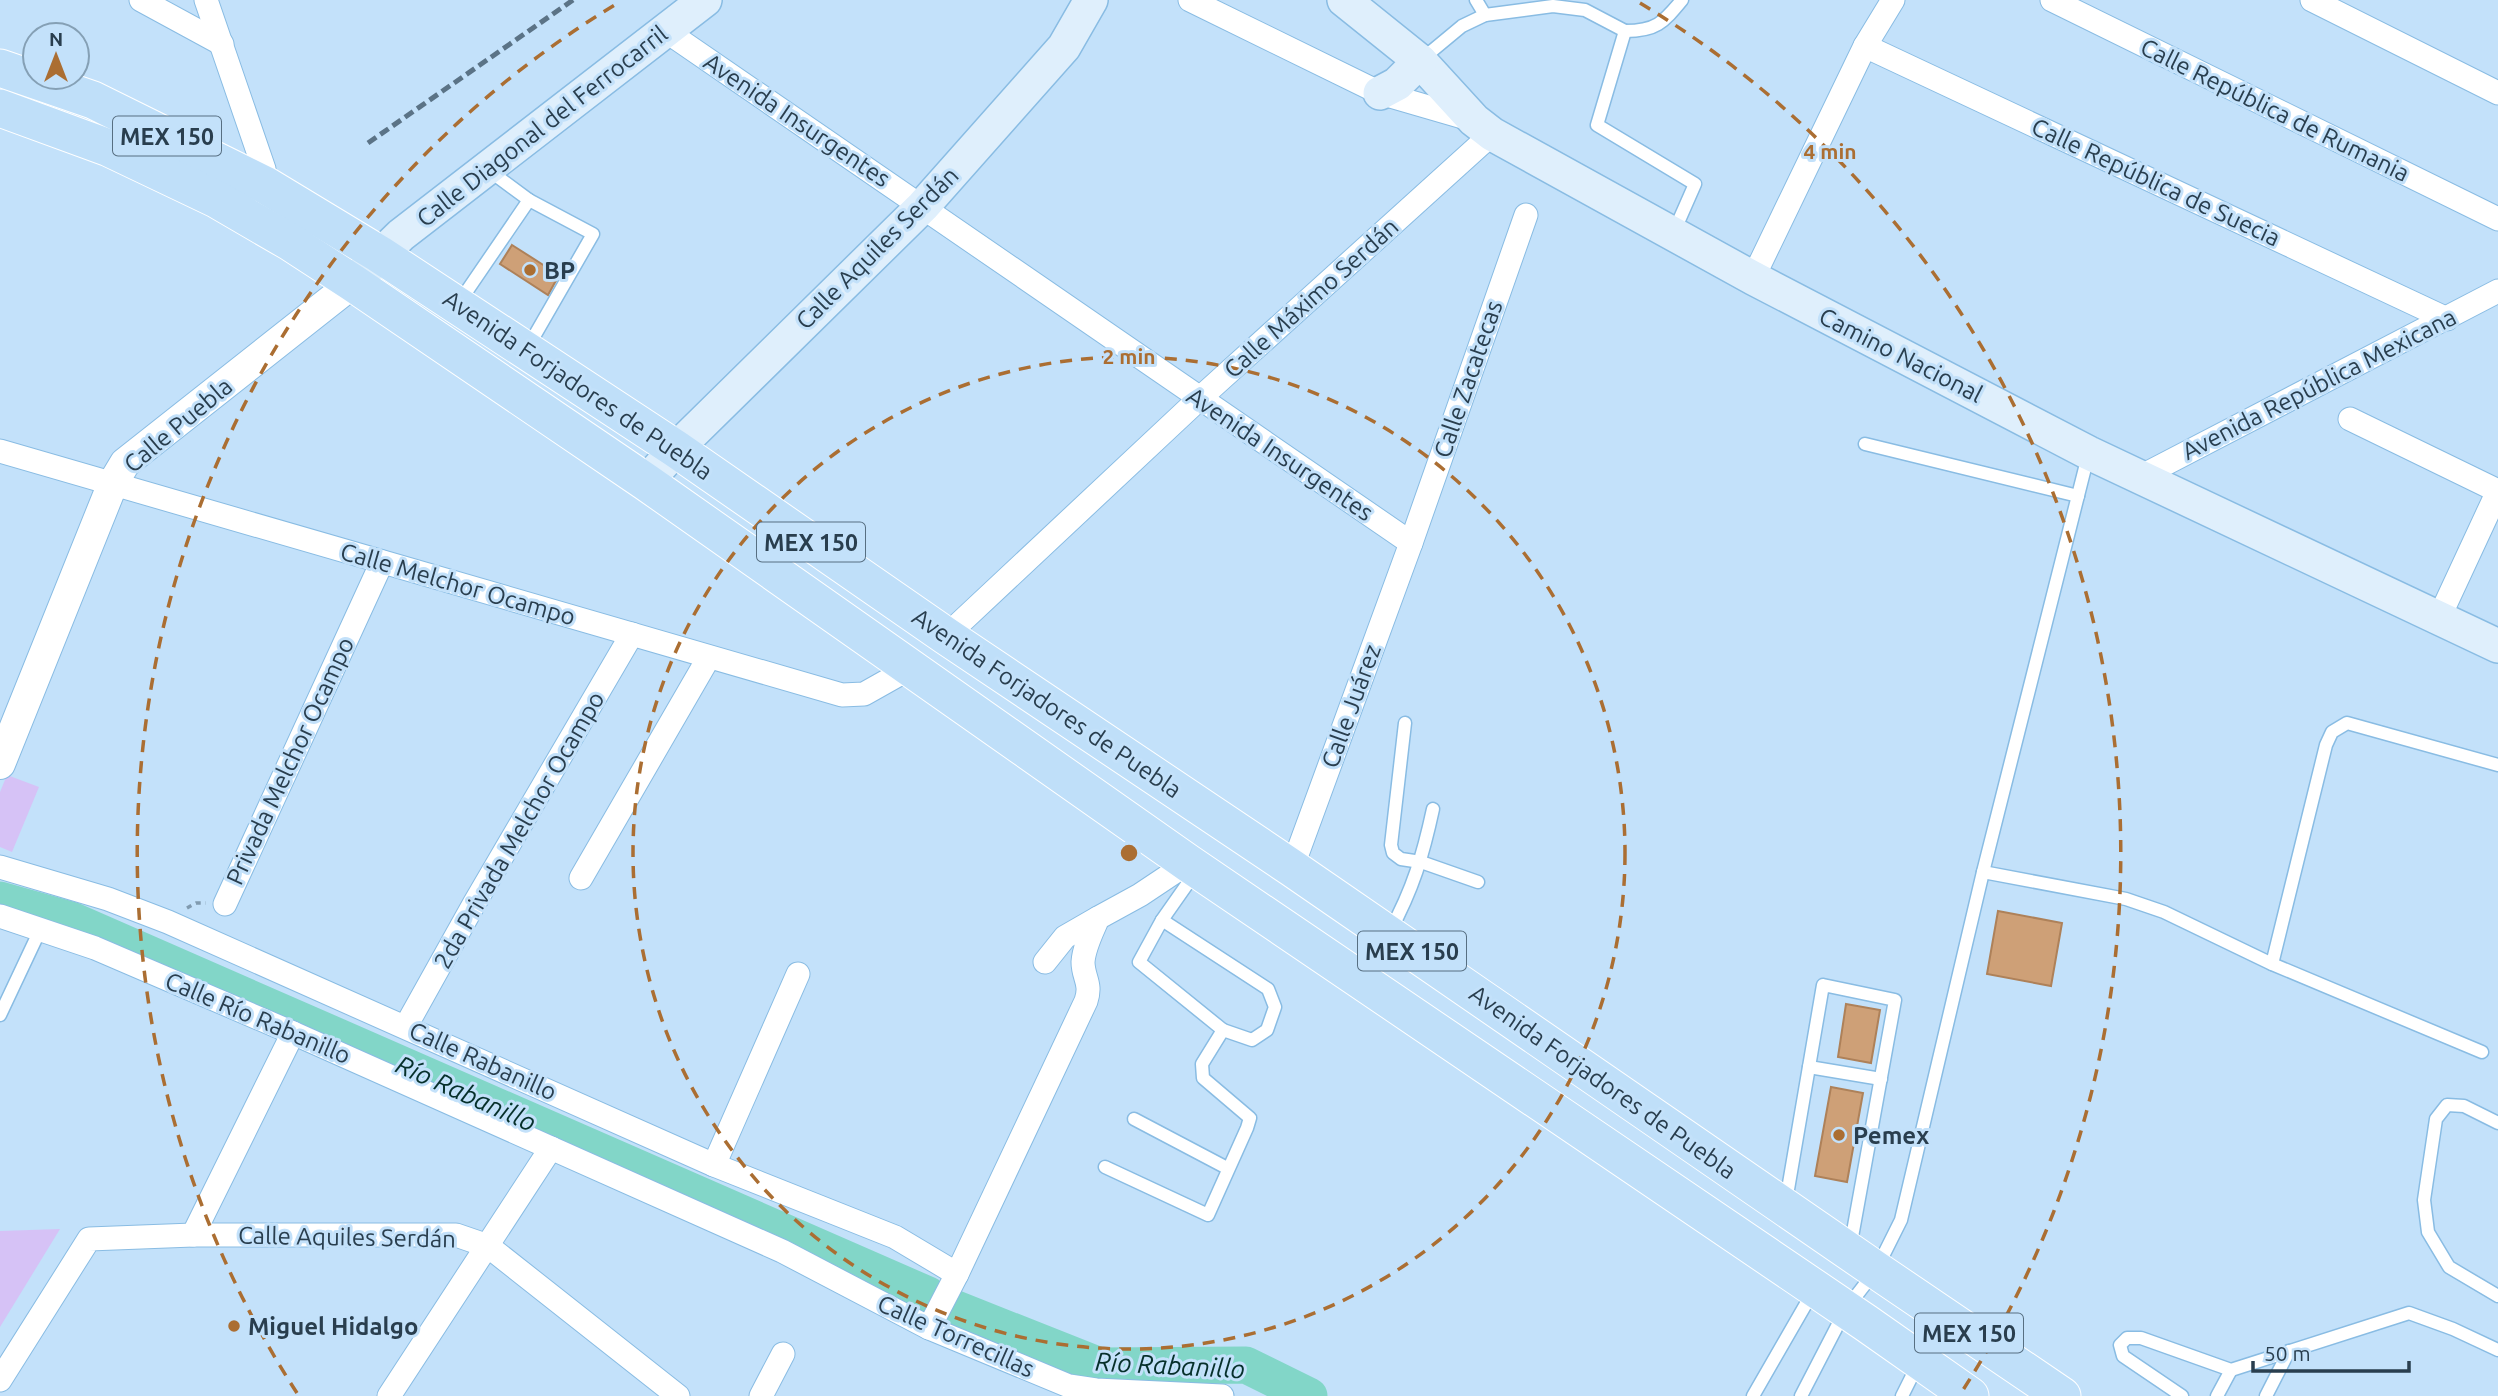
<svg xmlns="http://www.w3.org/2000/svg" width="2498" height="1396" viewBox="0 0 2498 1396" font-family="Ubuntu,sans-serif">
  <rect width="100%" height="100%" fill="#c3e1fa"/>
  <!-- green -->
  <g fill="#d6c2f6">
    <polygon points="7,775 39,787 12,852 0,847 0,792"/>
    <polygon points="60,1229 0,1327 0,1231"/>
  </g>
  <g fill="none" stroke-linecap="round" stroke-linejoin="round">
    <!-- river -->
    <g stroke="#82d6c8" stroke-width="37">
      <polyline points="0,900 71,920 928,1295"/>
      <polyline points="951,1307 1100,1366 1246,1365 1309,1396"/>
    </g>
  </g>
  <!-- building -->
  <g fill="#cea077" stroke="#ae8159" stroke-width="2">
    <polygon points="512,245 559,275 548,295 500,264"/>
    <polygon points="1998,911 2062,923 2051,986 1987,974"/>
    <polygon points="1846,1004 1880,1010 1871,1063 1838,1057"/>
    <polygon points="1831,1087 1863,1093 1847,1182 1815,1176"/>
  </g>
  <g fill="none" stroke-linecap="round" stroke-linejoin="round">
    <!-- service casing -->
    <g stroke="#89bce3" stroke-width="15">
      <g id="service">
        <polyline points="1476,0 1485,15"/>
        <path d="M1625,31c31,0 38,-8 57,-31"/>
        <polyline points="1421,60 1462,26 1485,15 1553,6 1585,10 1625,31 1597,125 1695,184 1673,234"/>
        <polyline points="487,169 529,200 593,234 528,347"/>
        <polyline points="458,304 529,200"/>
        <polyline points="1865,444 2078,496"/>
        <polyline points="1405,723 1391,845 1393,853 1401,859 1421,862 1478,882"/>
        <polyline points="1983,872 2126,899 2164,912 2272,964 2482,1052"/>
        <polyline points="1162,920 1268,989 1275,1007 1267,1030 1252,1040 1223,1030"/>
        <path d="M1390,931c23,-42 33,-76 43,-122"/>
        <polyline points="2272,964 2326,745 2332,732 2347,723 2498,765"/>
        <polyline points="0,1015 41,928"/>
        <polyline points="1809,1067 1881,1079"/>
        <polyline points="1134,1119 1227,1168"/>
        <polyline points="2498,1123 2464,1106 2447,1105 2436,1119 2424,1200 2428,1232 2449,1267 2498,1296"/>
        <polyline points="1105,1167 1208,1215 1247,1128 1250,1118 1203,1078 1202,1064 1223,1030 1139,962 1162,920 1195,873"/>
        <polyline points="1786,1201 1823,985 1895,1000 1850,1248"/>
        <polyline points="1753,1396 1814,1290"/>
        <polyline points="1801,1396 1846,1309 1876,1270 1901,1220 1983,872 2088,456"/>
        <polyline points="1902,1396 1919,1362"/>
        <polyline points="2182,1396 2123,1356 2120,1345 2127,1338 2141,1338 2231,1370 2409,1313 2453,1329 2498,1350"/>
        <polyline points="2217,1396 2231,1370"/>
        <polyline points="2266,1396 2289,1351"/>
      </g>
    </g>
    <!-- minor casing -->
    <g stroke="#89bce3" stroke-width="25">
      <g id="minor">
        <polyline points="141,0 222,44"/>
        <polyline points="206,0 264,169 265,185"/>
        <polyline points="1190,0 1380,93 1473,120"/>
        <polyline points="2052,0 2498,219"/>
        <polyline points="2312,0 2498,93"/>
        <polyline points="666,31 1411,543"/>
        <polyline points="1865,46 2447,319"/>
        <polyline points="1753,278 1865,46 1893,0"/>
        <polyline points="2350,419 2498,491 2439,618"/>
        <polyline points="0,451 842,695 864,694 912,667"/>
        <polyline points="2140,477 2498,291"/>
        <polyline points="946,636 1199,399 1492,134"/>
        <polyline points="0,867 108,899 168,922 714,1165 895,1237 957,1274"/>
        <polyline points="1292,868 1411,543 1526,215"/>
        <polyline points="581,878 709,657"/>
        <polyline points="225,904 382,562"/>
        <polyline points="0,916 95,948 293,1033 782,1251 929,1328 1069,1386 1096,1390 1222,1396"/>
        <polyline points="1045,962 1065,937 1098,918"/>
        <polyline points="406,1026 474,904 632,634"/>
        <polyline points="714,1165 798,974"/>
        <polyline points="193,1235 293,1033"/>
        <path d="M929,1328l28,-54 129,-273c6,-18 -3,-23 -3,-39 1,-15 9,-30 15,-44l42,-23 48,-32"/>
        <polyline points="0,1380 89,1239 193,1235 456,1235 488,1246 678,1396"/>
        <polyline points="389,1396 551,1148"/>
        <polyline points="761,1396 783,1354"/>
      </g>
    </g>
    <!-- tertiary casing -->
    <g stroke="#89bce3" stroke-width="32">
      <polyline id="tertiary" points="0,764 113,483 125,463 353,283"/>
    </g>
    <!-- secondary casing -->
    <g stroke="#89bce3" stroke-width="36">
      <g id="secondary">
        <polyline points="1344,0 1420,61 1474,120 1492,134 1753,278 2089,453 2498,646"/>
        <polyline points="1380,93 1397,84 1420,61"/>
        <polyline points="362,273 401,235 705,0"/>
        <polyline points="646,482 676,449 923,206 1064,47 1091,0"/>
      </g>
    </g>
    <!-- primary casing -->
    <g stroke="#fff" stroke-width="39">
      <g id="primary">
        <polyline points="0,68 93,100 265,185 379,254 676,449 946,636 1292,868 1876,1270 2062,1396"/>
        <polyline points="0,108 109,148 216,199 290,242 353,283 646,482 1188,863 1866,1323 1970,1396"/>
      </g>
    </g>
    <!-- path -->
    <polyline stroke="#809aaf" stroke-width="3.5" stroke-dasharray="5 5" stroke-linecap="butt" points="187,908 196,903 206,903"/>
    <!-- service -->
    <use href="#service" stroke="#fff" stroke-width="12"/>
    <!-- minor -->
    <use href="#minor" stroke="#fff" stroke-width="23"/>
    <!-- tertiary -->
    <use href="#tertiary" stroke="#fff" stroke-width="30"/>
    <!-- secondary -->
    <use href="#secondary" stroke="#dfeffc" stroke-width="33"/>
    <!-- primary -->
    <use href="#primary" stroke="#bfdff9" stroke-width="37"/>
    <!-- rail -->
    <polyline stroke="#5b7386" stroke-width="5" stroke-dasharray="10 5" stroke-linecap="butt" points="368,143 573,0"/>
  </g>
  <!-- distance rings -->
  <g fill="none" stroke="#ab6e32" stroke-width="3.5" stroke-dasharray="12 9">
    <circle cx="1129" cy="853" r="496"/>
    <path d="M297 1393A992 992 0 0 1 618 3M1640 3A992 992 0 0 1 1961 1393"/>
  </g>
  <!-- markers -->
  <g fill="#ab6e32" stroke="#c3e1fa" stroke-width="2.5">
    <circle cx="530" cy="270" r="7"/>
    <circle cx="1839" cy="1135" r="7"/>
    <circle cx="234" cy="1326" r="7"/>
  </g>
  <g text-anchor="middle" dominant-baseline="central" stroke-width="6" stroke-linejoin="round" paint-order="stroke">
    <!-- shield labels -->
    <g fill="#c3e1fa" stroke="#576f82" stroke-width="2">
      <rect x="113" y="116.5" width="108" height="39" rx="5"/>
      <rect x="757" y="522.5" width="108" height="39" rx="5"/>
      <rect x="1358" y="931.5" width="108" height="39" rx="5"/>
      <rect x="1915" y="1313.5" width="108" height="39" rx="5"/>
    </g>
    <g font-size="23" font-weight="bold" fill="#293e4e">
      <text x="167" y="136">MEX 150</text>
      <text x="811" y="542">MEX 150</text>
      <text x="1412" y="951">MEX 150</text>
      <text x="1969" y="1333">MEX 150</text>
    </g>
    <!-- street labels -->
    <g font-size="24" fill="#293e4e" stroke="#c3e1fa">
      <text transform="translate(2275 110) rotate(26)">Calle República de Rumania</text>
      <text transform="translate(797 120) rotate(34)">Avenida Insurgentes</text>
      <text transform="translate(542 126) rotate(-38)">Calle Diagonal del Ferrocarril</text>
      <text transform="translate(2156 182) rotate(25)">Calle República de Suecia</text>
      <text transform="translate(877 248) rotate(-45)">Calle Aquiles Serdán</text>
      <text transform="translate(1311 298) rotate(-42)">Calle Máximo Serdán</text>
      <text transform="translate(1901 355) rotate(27)">Camino Nacional</text>
      <text transform="translate(1468 379) rotate(-71)">Calle Zacatecas</text>
      <text transform="translate(2319 384) rotate(-27)">Avenida República Mexicana</text>
      <text transform="translate(578 385) rotate(34)">Avenida Forjadores de Puebla</text>
      <text transform="translate(178 425) rotate(-40)">Calle Puebla</text>
      <text transform="translate(1280 454) rotate(34)">Avenida Insurgentes</text>
      <text transform="translate(458 584) rotate(16)">Calle Melchor Ocampo</text>
      <text transform="translate(1047 703) rotate(34)">Avenida Forjadores de Puebla</text>
      <text transform="translate(1351 706) rotate(-70)">Calle Juárez</text>
      <text transform="translate(290 761) rotate(-65)">Privada Melchor Ocampo</text>
      <text transform="translate(519 830) rotate(-60)">2da Privada Melchor Ocampo</text>
      <text transform="translate(258 1018) rotate(23)">Calle Río Rabanillo</text>
      <text transform="translate(483 1061) rotate(24)">Calle Rabanillo</text>
      <text transform="translate(1603 1082) rotate(35)">Avenida Forjadores de Puebla</text>
      <text transform="translate(347 1237) rotate(1)">Calle Aquiles Serdán</text>
      <text transform="translate(956 1336) rotate(24)">Calle Torrecillas</text>
    </g>
    <!-- poi labels -->
    <g font-size="24" font-weight="bold" fill="#293e4e" stroke="#c3e1fa" text-anchor="start">
      <text x="544" y="270">BP</text>
      <text x="1853" y="1135">Pemex</text>
      <text x="248" y="1326">Miguel Hidalgo</text>
    </g>
    <!-- water labels -->
    <g font-size="26" font-style="italic" fill="#06302b" stroke="#c3e1fa">
      <text transform="translate(466 1093) rotate(24)">Río Rabanillo</text>
      <text transform="translate(1170 1365) rotate(3)">Río Rabanillo</text>
    </g>
  </g>
  <circle cx="1129" cy="853" r="10" fill="#ab6e32" stroke="#c3e1fa" stroke-width="3.5"/>
  <g font-size="21" text-anchor="middle" font-weight="bold" fill="#ab6e32" stroke="#c3e1fa" stroke-width="6" stroke-linejoin="round" paint-order="stroke">
    <text x="1830" y="159">4 min</text>
    <text x="1129" y="364">2 min</text>
  </g>
  <!-- north arrow -->
  <g transform="translate(56 56)"><circle r="33" fill="#c3e1fa" stroke="#85a0b5" stroke-width="2"/>
  <path d="M0-5L12 26L0 18L-12 26Z" fill="#ab6e32"/>
  <text y="-10" font-size="19" font-weight="bold" text-anchor="middle" fill="#293e4e">N</text>
  </g>
  <!-- scale -->
  <path d="M2253 1361v10h156v-10" fill="none" stroke="#293e4e" stroke-width="3.5"/>
  <text x="2264" y="1361" font-size="21" fill="#293e4e" stroke="#c3e1fa" stroke-width="5" paint-order="stroke">50 m</text>
</svg>
